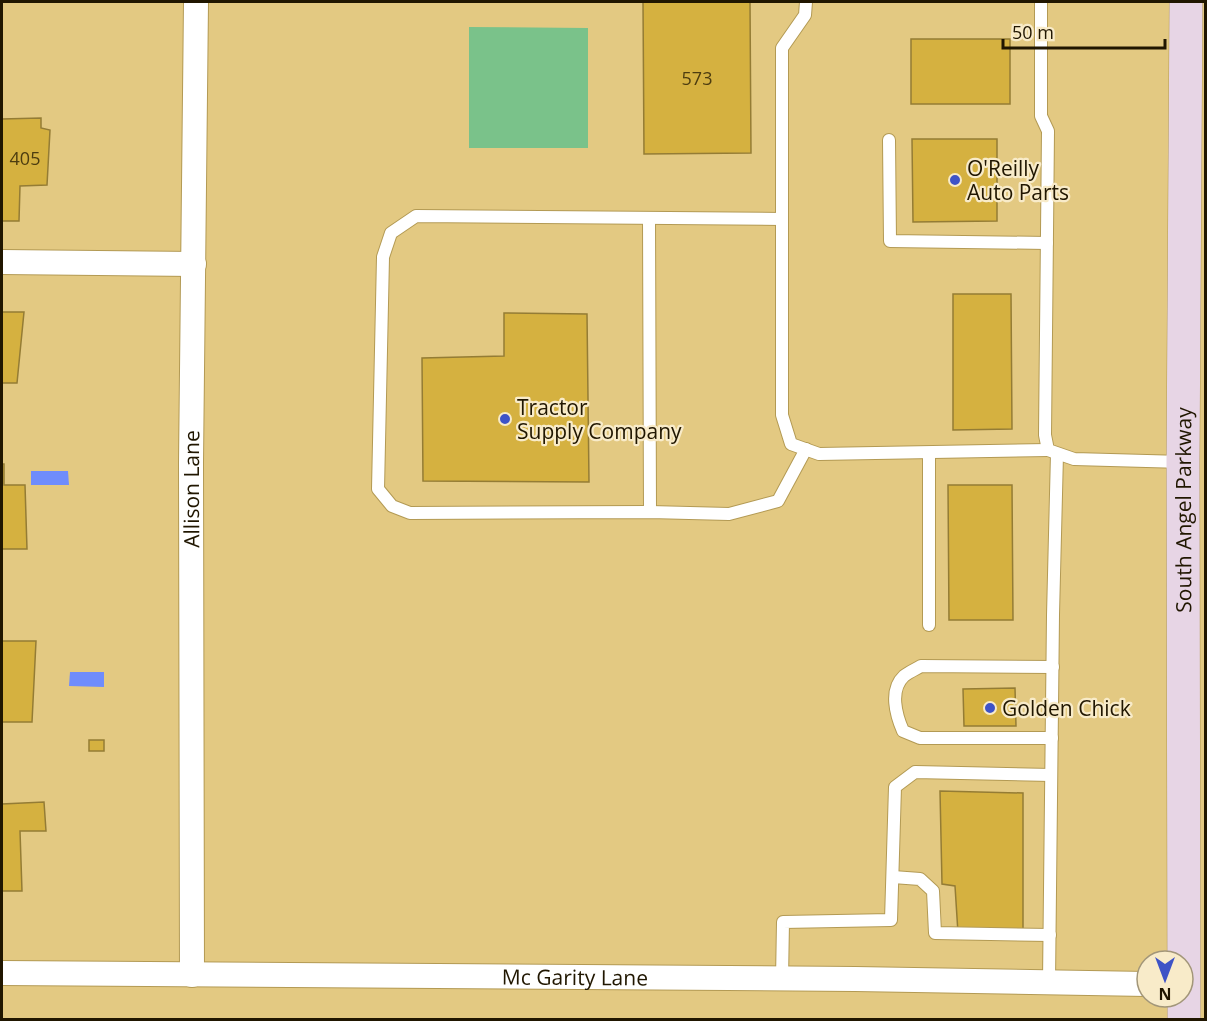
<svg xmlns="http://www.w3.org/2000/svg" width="1207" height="1021" viewBox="0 0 1207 1021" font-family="'Open Sans',sans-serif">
  <rect width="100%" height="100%" fill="#e3c982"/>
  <!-- green -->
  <polygon fill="#7ac28a" points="469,27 588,28 588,148 469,148"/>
  <!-- water -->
  <g fill="#6f8cfc">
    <polygon points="31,471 68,471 69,485 31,485"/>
    <polygon points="70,672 104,672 104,687 69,686"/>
  </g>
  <!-- building -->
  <g fill="#d5b140" stroke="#947c35" stroke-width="1.5">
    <polygon points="643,2 750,2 751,153 644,154"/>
    <rect x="911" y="39" width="99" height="65"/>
    <polygon points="41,118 41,128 50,130 47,185 20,186 19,221 2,221 2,119"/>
    <polygon points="912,139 997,139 997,221 913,222"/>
    <polygon points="953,294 1011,294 1012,429 953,430"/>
    <polygon points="2,312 24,312 17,383 2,383"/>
    <polygon points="504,313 587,314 589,482 423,481 422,358 504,356"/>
    <polygon points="2,464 4,464 4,485 25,485 27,549 2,549"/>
    <polygon points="948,485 1012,485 1013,620 949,620"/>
    <polygon points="2,641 36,641 32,722 2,722"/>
    <polygon points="1015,688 1016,726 964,726 963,689"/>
    <rect x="89" y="740" width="15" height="11"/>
    <polygon points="940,791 1023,793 1023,935 958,933 955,886 942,884"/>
    <polygon points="44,802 46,831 20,831 22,891 2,891 2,804"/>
  </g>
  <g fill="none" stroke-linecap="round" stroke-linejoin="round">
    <!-- lane casing -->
    <g stroke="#b39a54" stroke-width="14">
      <g id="lane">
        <polyline points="806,2 805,15 782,48 782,415 791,444 819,454 1048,450"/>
        <polyline points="1041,2 1041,116 1048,131 1045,435 1048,450 1074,459 1183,462"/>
        <polyline points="889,140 890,241 1047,243"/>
        <polyline points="649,219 650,512"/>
        <polyline points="782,219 416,216 391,233 383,257 378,489 392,506 410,513 650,512 729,514 778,501 806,449"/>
        <polyline points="929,454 929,625"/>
        <path d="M1052,738h-132l-17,-7c-7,-16 -14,-41 1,-55 5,-4 12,-7 17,-10l132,1"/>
        <polyline points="893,877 920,879 933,891 935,933 1050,935"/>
        <polyline points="782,979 783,922 891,920 895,787 915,772 1051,775"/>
        <polyline points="1049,982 1053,615 1057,454"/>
      </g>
    </g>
    <!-- street casing -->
    <g stroke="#b39a54" stroke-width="26">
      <g id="street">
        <polyline points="2,262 194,264"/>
        <path id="s1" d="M2,973l853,6 292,5"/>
        <path id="s2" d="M192,975l-1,-512 5,-461"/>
      </g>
    </g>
    <!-- secondary casing -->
    <g stroke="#b39a54" stroke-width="34">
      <g id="secondary">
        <path id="s3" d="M1184,1020l-1,-558 3,-460"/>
      </g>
    </g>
    <!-- lane -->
    <use href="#lane" stroke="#fff" stroke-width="12"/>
    <!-- street -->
    <use href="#street" stroke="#fff" stroke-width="24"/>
    <!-- secondary -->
    <use href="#secondary" stroke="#e7d5e5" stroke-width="33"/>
  </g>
  <!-- markers -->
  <g fill="#3e53c6" stroke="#f8ebc9" stroke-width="2">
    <circle cx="955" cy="180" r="6"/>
    <circle cx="505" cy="419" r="6"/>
    <circle cx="990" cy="708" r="6"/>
  </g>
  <g text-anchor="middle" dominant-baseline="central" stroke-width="4.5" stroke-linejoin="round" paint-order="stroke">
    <!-- number labels -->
    <g font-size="18" fill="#4d3d10">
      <text x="697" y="78">573</text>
      <text x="25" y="158">405</text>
    </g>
    <!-- poi labels -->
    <g font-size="21" fill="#201600" stroke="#f8ebc9" text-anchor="start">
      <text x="967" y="168">O'Reilly<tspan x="967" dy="24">Auto Parts</tspan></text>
      <text x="517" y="407">Tractor<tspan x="517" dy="24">Supply Company</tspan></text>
      <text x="1002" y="708">Golden Chick</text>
    </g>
    <!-- street labels -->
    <g font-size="21" fill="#201600" stroke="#f8ebc9">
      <text stroke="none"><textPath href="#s2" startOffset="486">Allison Lane</textPath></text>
      <text stroke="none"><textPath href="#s3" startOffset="510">South Angel Parkway</textPath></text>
      <text stroke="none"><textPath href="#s1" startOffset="573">Mc Garity Lane</textPath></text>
    </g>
  </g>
  <!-- border -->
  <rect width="1207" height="1021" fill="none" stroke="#201600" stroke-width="6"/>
  <!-- north arrow -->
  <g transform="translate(1165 979) rotate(180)"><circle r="28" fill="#f8ebc9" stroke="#a29679" stroke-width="1.5"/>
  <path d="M0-4.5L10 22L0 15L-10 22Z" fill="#3e53c6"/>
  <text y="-9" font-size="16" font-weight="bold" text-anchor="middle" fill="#201600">N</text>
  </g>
  <!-- scale -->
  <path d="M1003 39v9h162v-9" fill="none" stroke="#201600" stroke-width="3"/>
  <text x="1012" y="39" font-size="18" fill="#201600" stroke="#f8ebc9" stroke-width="4.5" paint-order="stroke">50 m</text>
</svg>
